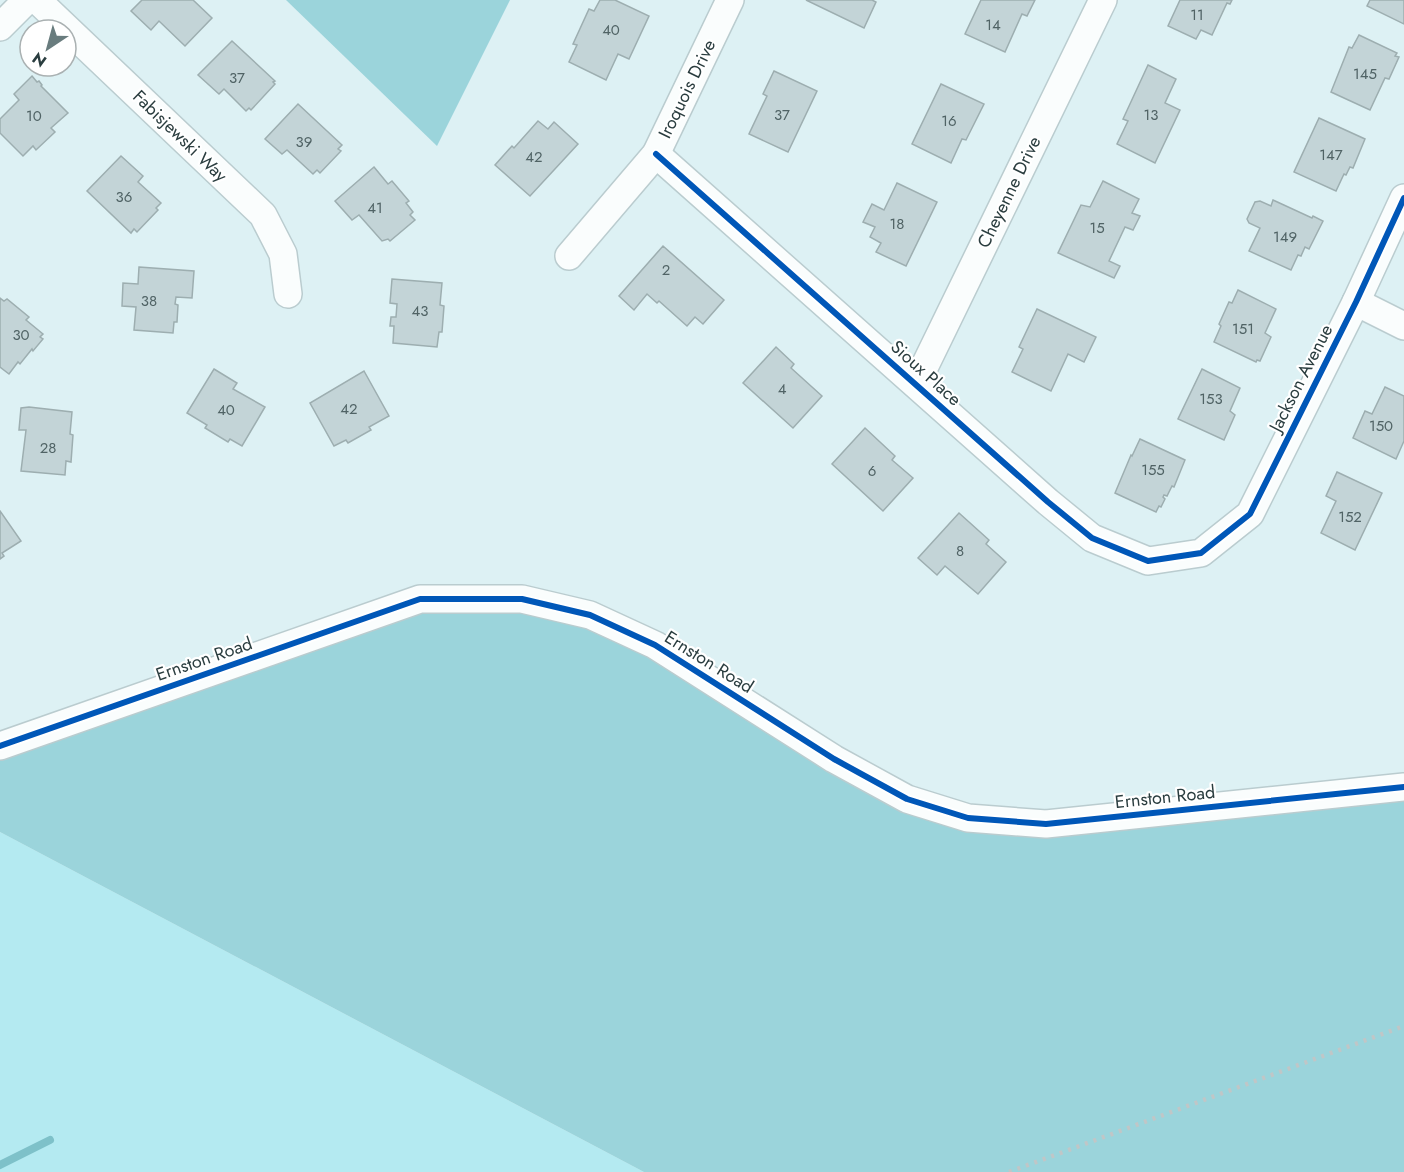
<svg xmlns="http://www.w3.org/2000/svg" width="1404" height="1172" viewBox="0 0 1404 1172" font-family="Jost,sans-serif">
  <rect width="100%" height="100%" fill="#ddf1f4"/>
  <!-- green -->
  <polygon fill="#b4eaf1" points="0,832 644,1172 0,1172"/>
  <!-- forest -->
  <g fill="#9bd4db">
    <polygon points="286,0 510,0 437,146"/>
    <polygon points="420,599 590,615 968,818 1404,787 1404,1172 644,1172 0,832 0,746"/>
  </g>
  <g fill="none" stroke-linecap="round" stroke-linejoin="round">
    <!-- stream -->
    <polyline stroke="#7ec1c9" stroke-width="8" points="0,1165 50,1140"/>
  </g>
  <!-- building -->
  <g fill="#c3d4d7" stroke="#9daeb0" stroke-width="1.5">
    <polygon points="142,0 193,0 212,18 185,46 159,21 151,30 131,11"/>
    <polygon points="600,0 615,0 649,16 629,59 618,54 606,80 569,62 577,45 573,44 589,9 594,11"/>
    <polygon points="806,0 872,0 876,2 864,28"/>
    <polygon points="981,0 1035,0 1027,16 1022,14 1005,52 965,34"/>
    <polygon points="1180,0 1232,0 1230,4 1227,3 1212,35 1201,30 1196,39 1168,26"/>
    <polygon points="1370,0 1404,0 1404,24 1367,6"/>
    <polygon points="1359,35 1397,53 1395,56 1399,57 1389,79 1385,78 1370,110 1331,92 1349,47 1352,48"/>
    <polygon points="232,41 275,81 273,82 275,84 251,110 249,108 246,111 224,89 219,94 198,75"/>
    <polygon points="1148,65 1176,79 1165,103 1180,110 1155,163 1117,144 1128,121 1123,119"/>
    <polygon points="774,71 817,91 788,152 749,134 767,96 763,94"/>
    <polygon points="32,76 37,82 39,81 42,85 41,86 68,113 51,128 55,132 36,150 33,146 23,156 0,133 0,119 19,100 14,94"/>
    <polygon points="941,84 984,104 966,140 962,139 951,163 912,144"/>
    <polygon points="298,104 342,145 338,149 341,151 320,173 317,170 313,174 287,150 282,154 265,139"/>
    <polygon points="1319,118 1365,139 1353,168 1350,167 1346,175 1344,174 1336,191 1294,172"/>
    <polygon points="538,121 548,129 554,122 578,144 530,196 495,165 512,146 514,148"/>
    <polygon points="121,156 143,176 138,182 161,203 156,208 158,210 137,232 134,229 131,233 87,191"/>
    <polygon points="374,167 388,184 392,181 409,201 406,203 413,212 410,215 415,220 390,241 388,239 382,241 359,215 352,220 335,201"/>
    <polygon points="1103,181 1139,199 1132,213 1140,216 1133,230 1125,227 1109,261 1120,266 1114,278 1058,253 1081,205 1090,207"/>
    <polygon points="897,183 937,202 906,266 876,252 881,243 870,237 875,227 863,222 872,204 884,210"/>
    <polygon points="1273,200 1312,218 1313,216 1323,221 1309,249 1305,247 1301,256 1298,255 1291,270 1249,251 1260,228 1249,223 1247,219 1255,202 1260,201 1271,206"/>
    <polygon points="663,246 724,300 703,324 695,317 687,326 659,301 657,303 647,294 634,310 619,296"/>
    <polygon points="139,267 194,271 192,298 176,297 175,304 178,305 177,322 174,322 173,333 134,330 136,307 122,306 123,283 138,284"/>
    <polygon points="392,279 442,283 440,305 444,306 442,332 439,332 437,347 393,343 394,326 390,326 391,317 396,317 397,304 390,303"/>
    <polygon points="1238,290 1276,309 1265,333 1271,337 1260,361 1257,360 1256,362 1214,342 1221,326 1219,324 1229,302 1232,303"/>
    <polygon points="0,298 4,301 7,299 29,317 26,320 43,334 40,337 43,339 33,351 32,349 20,364 18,362 9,374 0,367"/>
    <polygon points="1037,309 1096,337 1084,362 1068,354 1051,391 1012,372 1023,349 1019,347"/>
    <polygon points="776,347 794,364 791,368 822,396 793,428 743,383"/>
    <polygon points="214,369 237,383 233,389 265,407 242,446 230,439 228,442 205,428 207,425 187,413"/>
    <polygon points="1202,369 1240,388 1230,411 1235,415 1224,440 1178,419"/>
    <polygon points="364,371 389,416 369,427 371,430 348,443 346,440 334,446 310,403"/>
    <polygon points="1385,387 1404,396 1404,441 1396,459 1353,438 1365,411 1372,414"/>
    <polygon points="29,407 72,412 70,434 73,435 71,462 66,461 65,475 21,471 26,430 19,430 21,408"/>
    <polygon points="865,428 895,456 892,460 913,478 883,511 832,464"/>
    <polygon points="1140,439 1185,460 1174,487 1172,486 1167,496 1164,495 1163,497 1165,499 1161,507 1159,506 1156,512 1115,493 1131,455 1132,456"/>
    <polygon points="1337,472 1382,493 1355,550 1321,533 1336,501 1326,496"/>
    <polygon points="0,511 21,541 2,553 4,556 0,559"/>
    <polygon points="959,513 989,540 986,544 1006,562 978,594 945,566 937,575 918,558"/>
  </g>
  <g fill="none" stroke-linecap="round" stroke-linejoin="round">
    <!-- minor casing -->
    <g stroke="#bacccf" stroke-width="30">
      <g id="minor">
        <polyline points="37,0 263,215 283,254 288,294"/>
        <polyline points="0,27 27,0"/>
        <polyline points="656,154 1048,502 1092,538 1148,561 1201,553 1250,514 1356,302 1404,198"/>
        <polyline points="569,256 656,154 730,0"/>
        <polyline points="1356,302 1404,326"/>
        <polyline points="916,384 1103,0"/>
        <polyline points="0,746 420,599 522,599 590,615 655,645 834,759 907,799 968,818 1046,824 1404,787"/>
      </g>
    </g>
    <!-- minor -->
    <use href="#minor" stroke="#fafdfd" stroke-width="27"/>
    <!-- rail -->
    <polyline stroke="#c0c6c7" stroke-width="4.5" stroke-dasharray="3 6" stroke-linecap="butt" points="1009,1172 1404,1026"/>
    <!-- cycleway casing -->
    <g stroke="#fff" stroke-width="10">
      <g id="cycleway">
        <polyline points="656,154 1048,502 1092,538 1148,561 1201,553 1250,514 1356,302 1404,198"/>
        <polyline points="0,746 420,599 522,599 590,615 655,645 834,759 907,799 968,818 1046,824 1404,787"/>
      </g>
    </g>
    <!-- cycleway -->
    <use href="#cycleway" stroke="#0057b8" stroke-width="6"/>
  </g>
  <g text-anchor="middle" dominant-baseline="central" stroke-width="4.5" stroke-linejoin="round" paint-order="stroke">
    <!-- number labels -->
    <g font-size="15" fill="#506365">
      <text x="1197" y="15">11</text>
      <text x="993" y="25">14</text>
      <text x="611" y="30">40</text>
      <text x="1365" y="74">145</text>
      <text x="237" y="78">37</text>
      <text x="782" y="115">37</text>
      <text x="1151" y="115">13</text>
      <text x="34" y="116">10</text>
      <text x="949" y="121">16</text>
      <text x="304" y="142">39</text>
      <text x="1331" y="155">147</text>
      <text x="534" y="157">42</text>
      <text x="124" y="197">36</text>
      <text x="375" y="208">41</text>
      <text x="897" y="224">18</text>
      <text x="1097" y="228">15</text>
      <text x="1285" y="237">149</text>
      <text x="666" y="270">2</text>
      <text x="149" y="301">38</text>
      <text x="420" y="311">43</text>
      <text x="1243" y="329">151</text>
      <text x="21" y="335">30</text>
      <text x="782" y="389">4</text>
      <text x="1211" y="399">153</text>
      <text x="349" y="409">42</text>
      <text x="226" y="410">40</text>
      <text x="1381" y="426">150</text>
      <text x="48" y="448">28</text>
      <text x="1153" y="470">155</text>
      <text x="872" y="471">6</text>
      <text x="1350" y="517">152</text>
      <text x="960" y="551">8</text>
    </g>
    <!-- street labels -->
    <g font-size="18" fill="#2a3d3f" stroke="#fff">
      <text transform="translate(687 89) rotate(-64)">Iroquois Drive</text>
      <text transform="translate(180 136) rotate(44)">Fabisjewski Way</text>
      <text transform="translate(1009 192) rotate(-64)">Cheyenne Drive</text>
      <text transform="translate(926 373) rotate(42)">Sioux Place</text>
      <text transform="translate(1301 378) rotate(-63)">Jackson Avenue</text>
      <text transform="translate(204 659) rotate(-19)">Ernston Road</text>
      <text transform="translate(709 662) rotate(32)">Ernston Road</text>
      <text transform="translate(1165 797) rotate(-6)">Ernston Road</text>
    </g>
  </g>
  <!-- north arrow -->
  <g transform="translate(48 48) rotate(216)"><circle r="28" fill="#ffffff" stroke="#aab1b2" stroke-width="1.5"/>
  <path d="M0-4.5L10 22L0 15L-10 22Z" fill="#697c7e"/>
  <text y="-9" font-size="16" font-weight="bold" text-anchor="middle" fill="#2a3d3f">N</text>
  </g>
</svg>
